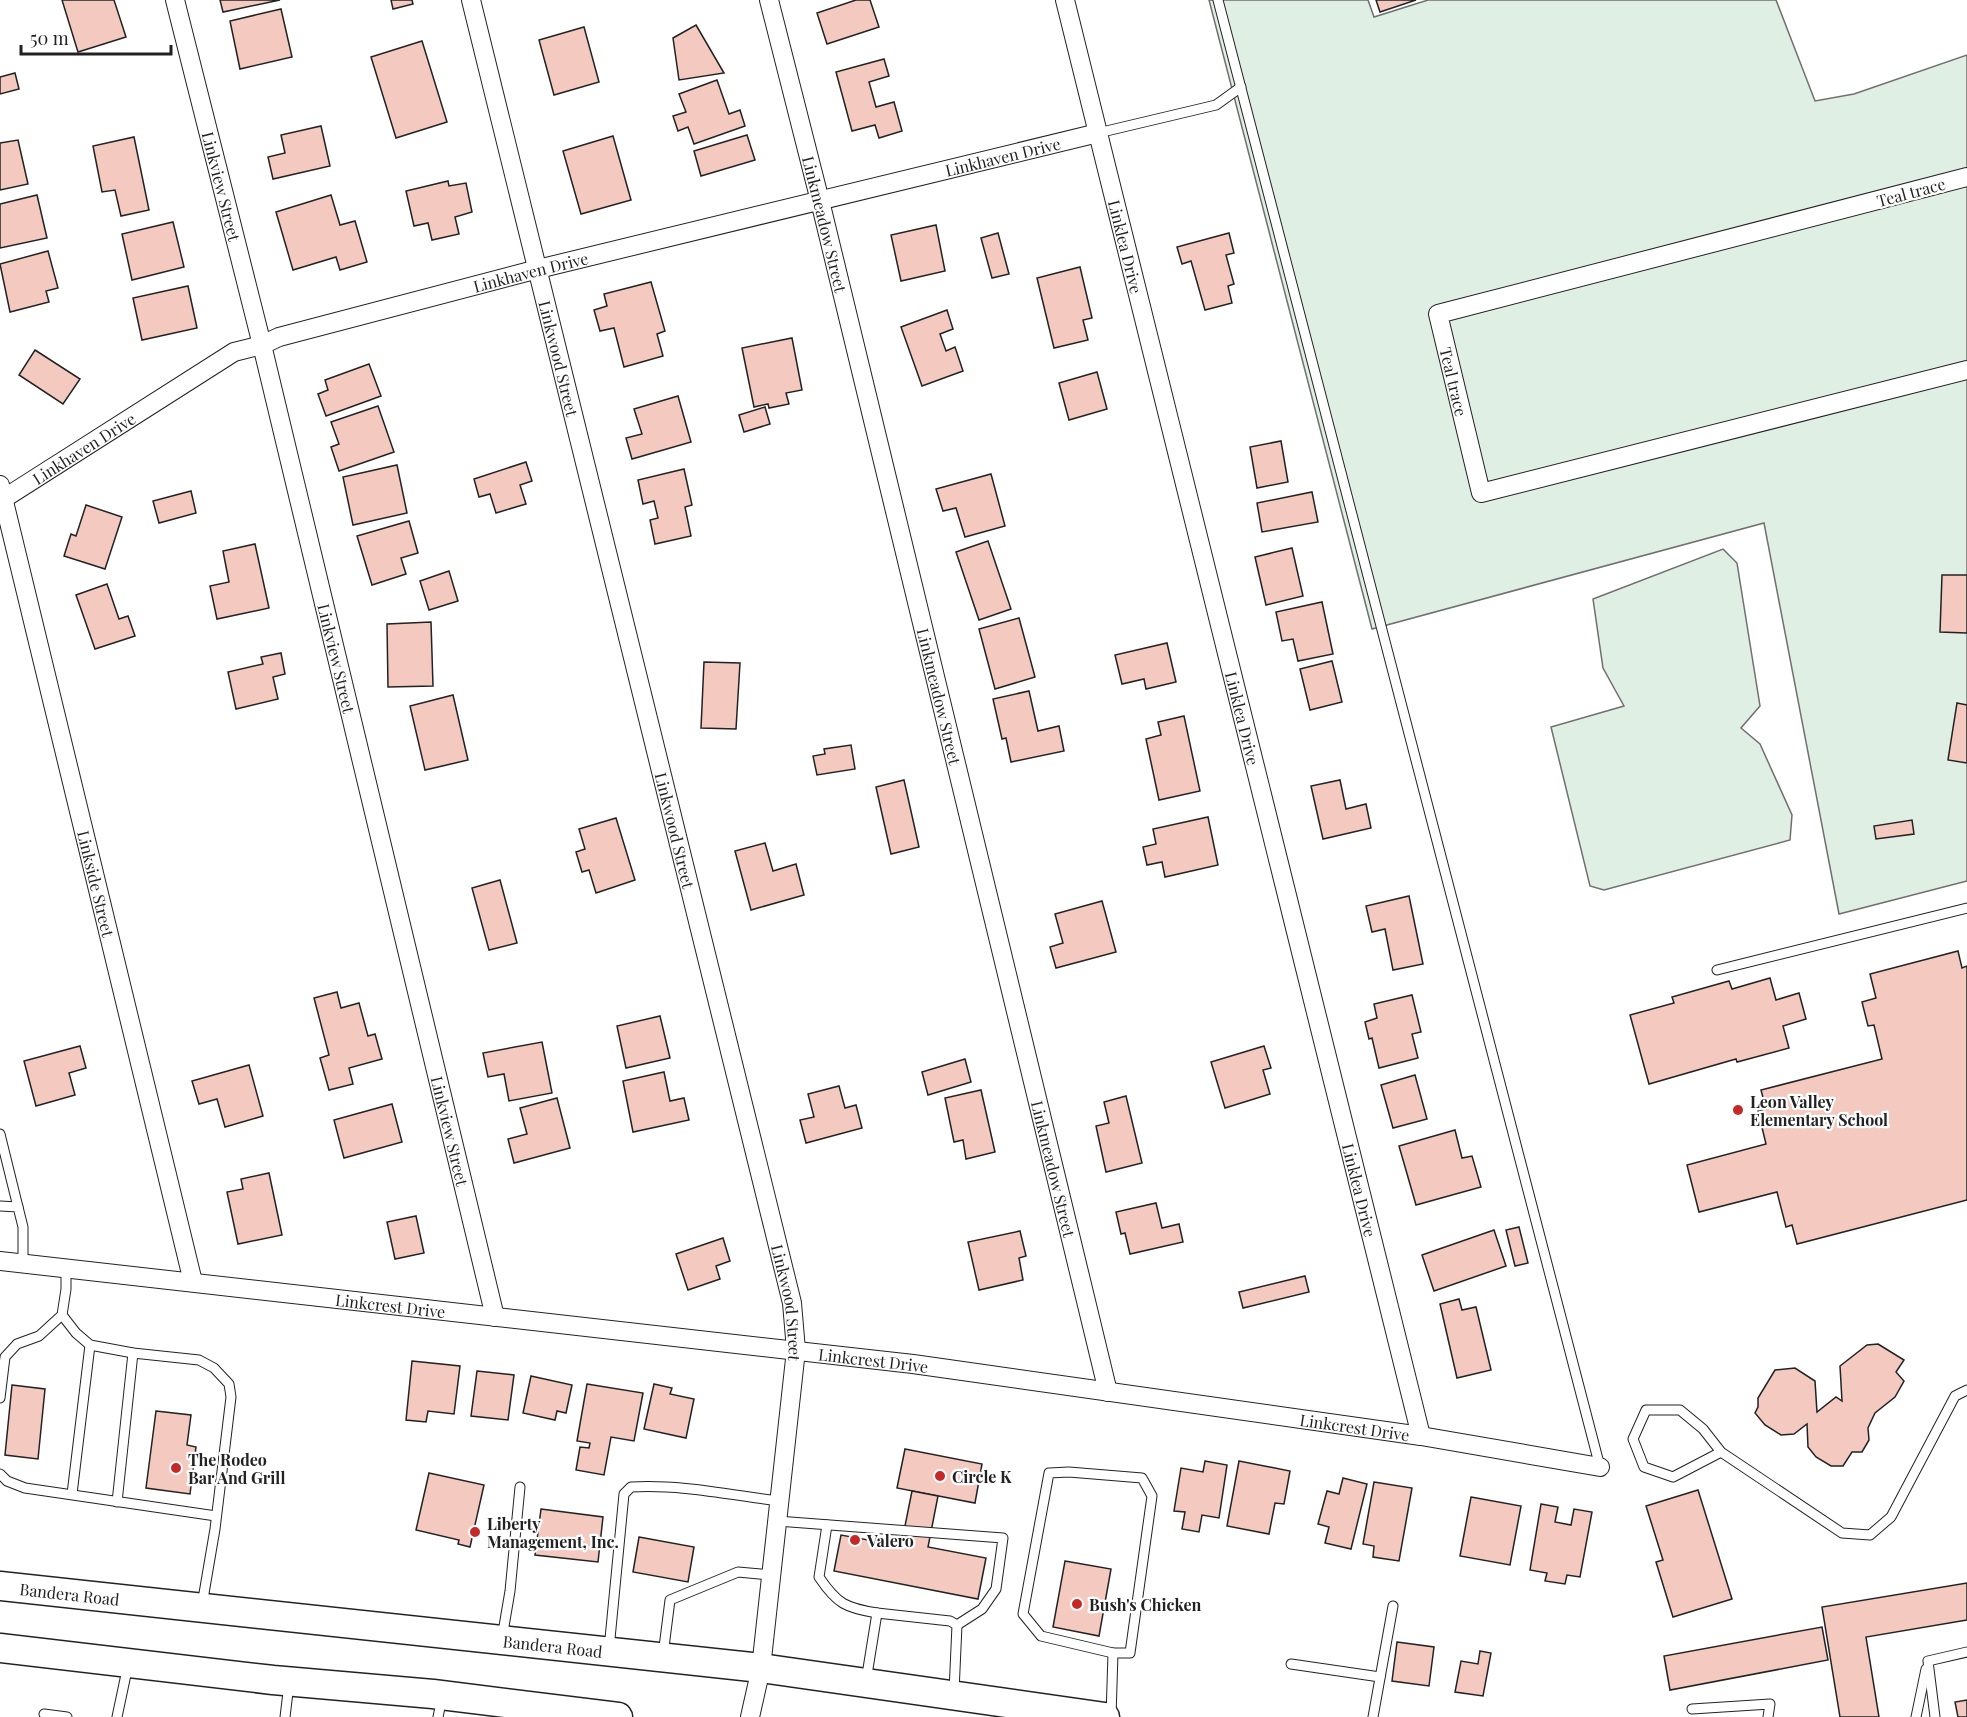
<svg xmlns="http://www.w3.org/2000/svg" width="1967" height="1717" viewBox="0 0 1967 1717" font-family="'Playfair Display',serif">
  <rect width="100%" height="100%" fill="#fff"/>
  <!-- green -->
  <g fill="#e0efe3" stroke="#6f6f6f" stroke-width="1.5">
    <polygon points="1209,0 1368,0 1374,17 1428,0 1776,0 1815,101 1854,94 1967,55 1967,881 1839,914 1764,523 1372,629"/>
    <polygon points="1723,549 1737,563 1760,706 1741,728 1760,744 1792,815 1790,840 1604,890 1590,886 1551,727 1624,706 1603,668 1593,599"/>
  </g>
  <!-- building -->
  <g fill="#f3c9c0" stroke="#222" stroke-width="1.5">
    <polygon points="62,0 114,0 126,37 78,52"/>
    <polygon points="220,0 280,0 223,12"/>
    <polygon points="391,0 412,0 413,4 393,9"/>
    <polygon points="856,0 870,0 879,27 827,44 817,13"/>
    <polygon points="1376,0 1416,0 1380,12"/>
    <polygon points="281,9 292,57 240,69 230,21"/>
    <polygon points="696,25 724,73 679,80 673,38"/>
    <polygon points="584,27 599,82 554,95 539,40"/>
    <polygon points="422,41 447,122 396,138 371,57"/>
    <polygon points="884,59 889,76 869,82 876,107 894,102 902,131 879,138 875,125 852,131 836,72"/>
    <polygon points="15,73 19,89 0,94 0,77"/>
    <polygon points="717,80 729,114 740,110 745,126 694,144 688,127 678,131 673,116 686,112 679,94"/>
    <polygon points="321,126 330,166 273,179 268,157 285,153 281,135"/>
    <polygon points="747,135 755,160 701,176 694,151"/>
    <polygon points="613,136 631,200 581,214 563,151"/>
    <polygon points="134,137 149,210 121,216 115,190 102,192 93,146"/>
    <polygon points="18,140 28,184 0,190 0,143"/>
    <polygon points="448,181 449,186 466,183 472,212 455,217 459,234 432,240 428,223 414,226 406,191"/>
    <polygon points="37,195 47,238 0,248 0,204"/>
    <polygon points="331,195 340,225 355,221 367,262 340,270 336,257 293,270 276,212"/>
    <polygon points="173,222 184,267 132,280 122,234"/>
    <polygon points="936,225 945,271 901,281 891,235"/>
    <polygon points="998,233 1009,274 992,278 981,238"/>
    <polygon points="1229,233 1234,253 1226,255 1234,284 1228,286 1232,303 1205,310 1191,261 1182,264 1177,247"/>
    <polygon points="48,251 58,288 46,291 49,302 10,312 0,264"/>
    <polygon points="1080,267 1092,318 1083,320 1088,340 1054,348 1037,278"/>
    <polygon points="651,282 665,331 657,334 663,356 624,367 614,328 600,331 594,310 607,306 604,294"/>
    <polygon points="188,286 197,328 142,340 133,298"/>
    <polygon points="947,310 953,329 940,334 946,351 955,347 963,371 922,386 901,327"/>
    <polygon points="792,338 802,390 786,393 789,404 769,408 768,404 754,407 742,348"/>
    <polygon points="35,350 80,379 63,404 19,375"/>
    <polygon points="369,364 381,396 326,416 318,394 328,390 325,380"/>
    <polygon points="1097,372 1107,409 1069,420 1059,383"/>
    <polygon points="678,396 691,442 632,459 626,438 642,434 634,409"/>
    <polygon points="378,406 394,452 339,471 331,447 339,444 331,422"/>
    <polygon points="765,407 770,424 744,432 739,415"/>
    <polygon points="1281,441 1288,482 1257,488 1250,447"/>
    <polygon points="526,462 532,481 520,485 526,504 496,513 490,494 479,497 474,479"/>
    <polygon points="397,465 407,513 353,525 343,477"/>
    <polygon points="684,469 692,505 685,507 691,536 655,544 650,520 658,518 654,501 643,504 638,480"/>
    <polygon points="991,474 1005,526 965,537 956,508 943,511 936,489"/>
    <polygon points="191,491 196,513 159,523 153,501"/>
    <polygon points="1312,492 1318,522 1262,532 1257,503"/>
    <polygon points="86,505 122,517 105,569 64,556 71,534 76,536"/>
    <polygon points="409,521 418,553 401,558 406,574 372,585 357,536"/>
    <polygon points="988,541 1011,609 979,620 956,552"/>
    <polygon points="255,544 269,608 217,619 210,586 229,582 223,551"/>
    <polygon points="1292,548 1303,596 1266,605 1255,557"/>
    <polygon points="449,571 458,601 429,610 420,581"/>
    <polygon points="1942,575 1967,575 1967,633 1940,632"/>
    <polygon points="107,584 119,619 128,616 135,636 95,649 76,595"/>
    <polygon points="1322,602 1333,654 1298,661 1293,639 1282,641 1276,612"/>
    <polygon points="1019,618 1035,677 995,689 979,629"/>
    <polygon points="431,622 433,686 388,687 387,624"/>
    <polygon points="1167,643 1176,682 1146,689 1144,679 1122,684 1115,655"/>
    <polygon points="281,653 285,674 273,677 278,699 236,709 228,672 263,664 261,657"/>
    <polygon points="1332,661 1342,702 1310,710 1300,669"/>
    <polygon points="704,662 740,663 736,729 701,728"/>
    <polygon points="1029,691 1038,731 1059,726 1064,751 1011,762 1006,738 1002,739 993,699"/>
    <polygon points="453,695 468,760 425,770 410,706"/>
    <polygon points="1957,703 1967,705 1967,763 1948,760"/>
    <polygon points="1184,716 1200,791 1159,800 1146,739 1161,735 1158,722"/>
    <polygon points="851,745 855,769 817,775 813,756 825,754 824,749"/>
    <polygon points="904,780 919,847 891,854 876,787"/>
    <polygon points="1340,780 1346,809 1366,804 1371,828 1323,839 1311,786"/>
    <polygon points="1208,817 1218,865 1165,877 1162,862 1147,865 1143,847 1156,844 1153,829"/>
    <polygon points="616,818 635,880 596,893 589,870 582,872 576,852 585,849 579,829"/>
    <polygon points="1912,820 1914,834 1876,839 1874,826"/>
    <polygon points="765,843 773,871 796,864 804,895 751,910 735,851"/>
    <polygon points="500,880 517,943 489,950 472,888"/>
    <polygon points="1409,896 1423,964 1393,970 1385,929 1372,932 1366,906"/>
    <polygon points="1102,901 1116,952 1056,968 1050,947 1063,943 1055,914"/>
    <polygon points="1958,951 1962,968 1967,966 1967,1200 1797,1244 1792,1225 1786,1227 1777,1192 1699,1212 1687,1165 1766,1144 1758,1111 1766,1109 1761,1090 1882,1059 1874,1025 1868,1026 1862,1002 1876,998 1870,974"/>
    <polygon points="1770,978 1776,1000 1799,993 1806,1019 1783,1026 1789,1048 1737,1062 1736,1059 1649,1084 1630,1015 1674,1003 1672,997 1729,981 1732,989"/>
    <polygon points="337,992 341,1008 359,1003 368,1036 375,1034 382,1059 349,1068 353,1084 329,1090 320,1058 329,1055 314,998"/>
    <polygon points="1412,995 1421,1032 1412,1034 1418,1058 1379,1068 1372,1038 1369,1039 1365,1022 1377,1018 1374,1004"/>
    <polygon points="660,1016 670,1058 626,1068 617,1026"/>
    <polygon points="542,1042 552,1093 509,1101 504,1074 488,1077 483,1053"/>
    <polygon points="80,1046 86,1068 69,1073 75,1095 36,1106 24,1061"/>
    <polygon points="1264,1046 1271,1068 1263,1070 1270,1094 1225,1108 1211,1062"/>
    <polygon points="965,1059 971,1082 928,1095 922,1072"/>
    <polygon points="249,1065 263,1116 225,1127 217,1099 199,1104 192,1081"/>
    <polygon points="664,1072 670,1101 684,1098 689,1120 633,1132 623,1081"/>
    <polygon points="1415,1075 1427,1119 1393,1128 1381,1085"/>
    <polygon points="839,1086 845,1108 856,1105 862,1128 806,1143 800,1120 814,1117 808,1094"/>
    <polygon points="981,1090 995,1152 966,1159 963,1140 954,1142 945,1098"/>
    <polygon points="1126,1096 1142,1163 1106,1172 1096,1126 1109,1123 1104,1102"/>
    <polygon points="557,1098 570,1148 514,1163 508,1139 527,1134 520,1108"/>
    <polygon points="392,1104 402,1142 344,1158 334,1120"/>
    <polygon points="1455,1130 1462,1158 1472,1156 1481,1187 1416,1205 1399,1146"/>
    <polygon points="269,1173 282,1235 238,1244 227,1192 243,1189 241,1179"/>
    <polygon points="1156,1203 1162,1228 1179,1224 1183,1242 1130,1254 1125,1233 1121,1234 1116,1212"/>
    <polygon points="416,1216 424,1253 395,1259 387,1222"/>
    <polygon points="1519,1227 1528,1263 1515,1266 1506,1230"/>
    <polygon points="1494,1230 1506,1266 1434,1291 1422,1255"/>
    <polygon points="1020,1231 1026,1256 1019,1258 1023,1280 979,1290 968,1242"/>
    <polygon points="723,1238 730,1261 716,1266 720,1279 688,1290 676,1254"/>
    <polygon points="1305,1276 1309,1292 1243,1308 1239,1292"/>
    <polygon points="1459,1299 1462,1310 1476,1307 1491,1370 1457,1378 1440,1304"/>
    <polygon points="1878,1344 1904,1360 1896,1372 1904,1381 1895,1397 1875,1413 1868,1428 1869,1440 1862,1452 1852,1452 1843,1466 1831,1466 1816,1457 1808,1447 1807,1424 1794,1434 1781,1435 1765,1425 1755,1413 1758,1407 1758,1398 1775,1370 1795,1368 1815,1381 1817,1412 1836,1397 1842,1401 1840,1366 1867,1345"/>
    <polygon points="412,1361 460,1366 454,1414 428,1411 426,1422 406,1420"/>
    <polygon points="477,1371 514,1375 508,1420 471,1416"/>
    <polygon points="531,1376 572,1385 566,1413 557,1411 555,1420 523,1413"/>
    <polygon points="587,1384 643,1393 634,1441 611,1437 604,1475 576,1470 580,1447 589,1448 590,1443 577,1441"/>
    <polygon points="654,1384 672,1388 670,1394 694,1399 686,1438 644,1429"/>
    <polygon points="12,1385 45,1389 38,1459 5,1455"/>
    <polygon points="156,1411 191,1415 187,1445 196,1447 190,1494 146,1488"/>
    <polygon points="905,1449 982,1464 975,1503 897,1488"/>
    <polygon points="1205,1461 1227,1465 1219,1518 1202,1515 1199,1532 1182,1529 1185,1512 1174,1511 1181,1468 1203,1472"/>
    <polygon points="1239,1461 1290,1471 1284,1504 1275,1503 1269,1534 1227,1526"/>
    <polygon points="429,1473 484,1485 470,1547 458,1544 459,1540 416,1530"/>
    <polygon points="1343,1478 1367,1484 1351,1549 1325,1543 1329,1527 1318,1524 1327,1491 1339,1494"/>
    <polygon points="1374,1482 1412,1488 1399,1561 1373,1557 1374,1546 1363,1544"/>
    <polygon points="1698,1490 1732,1599 1673,1617 1656,1562 1663,1560 1646,1506"/>
    <polygon points="912,1491 938,1496 928,1547 986,1558 978,1599 834,1571 841,1535 901,1546"/>
    <polygon points="1471,1497 1521,1506 1510,1565 1460,1556"/>
    <polygon points="1541,1504 1558,1507 1555,1522 1571,1525 1574,1509 1592,1512 1580,1577 1567,1575 1565,1584 1545,1581 1547,1573 1530,1570"/>
    <polygon points="541,1509 603,1517 598,1562 535,1555"/>
    <polygon points="639,1537 694,1547 688,1582 633,1572"/>
    <polygon points="1065,1561 1111,1569 1099,1636 1053,1627"/>
    <polygon points="1967,1583 1967,1620 1866,1637 1879,1717 1840,1717 1822,1607"/>
    <polygon points="1822,1627 1828,1660 1670,1690 1664,1656"/>
    <polygon points="1397,1642 1434,1647 1429,1686 1392,1681"/>
    <polygon points="1480,1651 1491,1653 1483,1696 1455,1692 1461,1661 1478,1664"/>
    <polygon points="1967,1700 1967,1717 1958,1717 1955,1702"/>
  </g>
  <g fill="none" stroke-linecap="round" stroke-linejoin="round">
    <!-- service casing -->
    <g stroke="#222" stroke-width="11">
      <g id="service">
        <polyline points="1218,0 1600,1467"/>
        <polyline points="1098,133 1216,105 1241,87"/>
        <polyline points="1717,970 1967,908"/>
        <polyline points="0,1134 18,1207"/>
        <polyline points="0,1206 18,1207 23,1227 23,1263"/>
        <polyline points="62,1315 76,1333 90,1345 133,1353 199,1360 214,1368 229,1384 231,1397 215,1529 202,1605"/>
        <polyline points="0,1398 5,1357 17,1344 39,1336 62,1315 66,1289 66,1268"/>
        <polyline points="1721,1452 1673,1477 1644,1467 1633,1439 1646,1410 1680,1410 1703,1429 1721,1452 1842,1533 1870,1535 1891,1517 1955,1396 1967,1390"/>
        <polygon points="1069,1472 1142,1478 1152,1496 1130,1653 1113,1653 1041,1636 1023,1614 1049,1473"/>
        <polyline points="0,1474 7,1481 25,1488 216,1516"/>
        <polyline points="72,1494 90,1345"/>
        <polyline points="117,1502 133,1353"/>
        <polyline points="777,1521 1003,1538 996,1589 982,1609 957,1625"/>
        <path d="M827,1525l-8,52c18,27 27,31 58,36"/>
        <polyline points="502,1638 510,1591 520,1487"/>
        <path d="M609,1649l15,-155 7,-7c49,-3 99,8 148,14"/>
        <polyline points="663,1655 670,1600 738,1572 771,1575"/>
        <polyline points="1291,1664 1380,1677"/>
        <polyline points="866,1681 877,1613 950,1621 957,1625 954,1692"/>
        <polyline points="1692,1709 1770,1704 1768,1717"/>
        <polyline points="44,1714 67,1717"/>
        <polyline points="117,1717 128,1665"/>
        <polyline points="285,1717 289,1684"/>
        <polyline points="438,1717 442,1698"/>
        <polyline points="1111,1717 1113,1653"/>
        <polyline points="1373,1717 1393,1606"/>
        <polyline points="1916,1717 1926,1669"/>
        <polyline points="1935,1717 1928,1661 1967,1652"/>
      </g>
    </g>
    <!-- minor casing -->
    <g stroke="#222" stroke-width="20">
      <g id="minor">
        <path id="s1" d="M175,0l87,345 233,972"/>
        <path id="s2" d="M471,0l321,1303 4,47 -35,318 -11,49"/>
        <path id="s3" d="M769,0l51,201 288,1191"/>
        <path id="s4" d="M1065,0l356,1436"/>
        <path id="s5" d="M1967,177l-529,137 43,179 486,-123"/>
        <path id="s6" d="M0,485l193,797"/>
        <path id="s7" d="M0,501l234,-149 28,-7 17,-8 259,-68 560,-136"/>
        <path id="s8" d="M0,1261l913,103 508,72 179,31"/>
      </g>
    </g>
    <!-- primary casing -->
    <g stroke="#222" stroke-width="31">
      <g id="primary">
        <path id="s9" d="M0,1586l761,82 344,49"/>
        <polyline points="0,1648 273,1680 433,1694 618,1717"/>
      </g>
    </g>
    <!-- service -->
    <use href="#service" stroke="#fff" stroke-width="9"/>
    <!-- minor -->
    <use href="#minor" stroke="#fff" stroke-width="18"/>
    <!-- primary -->
    <use href="#primary" stroke="#fff" stroke-width="28"/>
  </g>
  <!-- markers -->
  <g fill="#c62828" stroke="#fff" stroke-width="2">
    <circle cx="1738" cy="1110" r="6"/>
    <circle cx="176" cy="1468" r="6"/>
    <circle cx="940" cy="1476" r="6"/>
    <circle cx="475" cy="1532" r="6"/>
    <circle cx="855" cy="1540" r="6"/>
    <circle cx="1077" cy="1604" r="6"/>
  </g>
  <g text-anchor="middle" dominant-baseline="central" stroke-width="4.5" stroke-linejoin="round" paint-order="stroke">
    <!-- street labels -->
    <g font-size="16" fill="#222" stroke="#fff">
      <text stroke="none"><textPath href="#s7" startOffset="1071">Linkhaven Drive</textPath></text>
      <text stroke="none"><textPath href="#s1" startOffset="192">Linkview Street</textPath></text>
      <text transform="translate(1911 192) rotate(-15)">Teal trace</text>
      <text stroke="none"><textPath href="#s3" startOffset="231">Linkmeadow Street</textPath></text>
      <text stroke="none"><textPath href="#s4" startOffset="254">Linklea Drive</textPath></text>
      <text stroke="none"><textPath href="#s7" startOffset="585">Linkhaven Drive</textPath></text>
      <text stroke="none"><textPath href="#s2" startOffset="369">Linkwood Street</textPath></text>
      <text stroke="none"><textPath href="#s5" startOffset="616">Teal trace</textPath></text>
      <text stroke="none"><textPath href="#s7" startOffset="99">Linkhaven Drive</textPath></text>
      <text stroke="none"><textPath href="#s1" startOffset="678">Linkview Street</textPath></text>
      <text stroke="none"><textPath href="#s3" startOffset="717">Linkmeadow Street</textPath></text>
      <text stroke="none"><textPath href="#s4" startOffset="740">Linklea Drive</textPath></text>
      <text stroke="none"><textPath href="#s2" startOffset="855">Linkwood Street</textPath></text>
      <text stroke="none"><textPath href="#s6" startOffset="410">Linkside Street</textPath></text>
      <text stroke="none"><textPath href="#s1" startOffset="1164">Linkview Street</textPath></text>
      <text stroke="none"><textPath href="#s3" startOffset="1203">Linkmeadow Street</textPath></text>
      <text stroke="none"><textPath href="#s4" startOffset="1226">Linklea Drive</textPath></text>
      <text stroke="none"><textPath href="#s2" startOffset="1341">Linkwood Street</textPath></text>
      <text stroke="none"><textPath href="#s8" startOffset="393">Linkcrest Drive</textPath></text>
      <text stroke="none"><textPath href="#s8" startOffset="879">Linkcrest Drive</textPath></text>
      <text stroke="none"><textPath href="#s8" startOffset="1365">Linkcrest Drive</textPath></text>
      <text stroke="none"><textPath href="#s9" startOffset="70">Bandera Road</textPath></text>
      <text stroke="none"><textPath href="#s9" startOffset="556">Bandera Road</textPath></text>
    </g>
    <!-- poi labels -->
    <g font-size="16" font-weight="bold" fill="#222" stroke="#fff" text-anchor="start">
      <text x="1750" y="1101">Leon Valley<tspan x="1750" dy="18">Elementary School</tspan></text>
      <text x="188" y="1459">The Rodeo<tspan x="188" dy="18">Bar And Grill</tspan></text>
      <text x="952" y="1476">Circle K</text>
      <text x="487" y="1523">Liberty<tspan x="487" dy="18">Management, Inc.</tspan></text>
      <text x="867" y="1540">Valero</text>
      <text x="1089" y="1604">Bush's Chicken</text>
    </g>
  </g>
  <!-- scale -->
  <path d="M21 45v9h150v-9" fill="none" stroke="#222222" stroke-width="3"/>
  <text x="30" y="45" font-size="18" fill="#222222" stroke="#ffffff" stroke-width="4.5" paint-order="stroke">50 m</text>
</svg>
